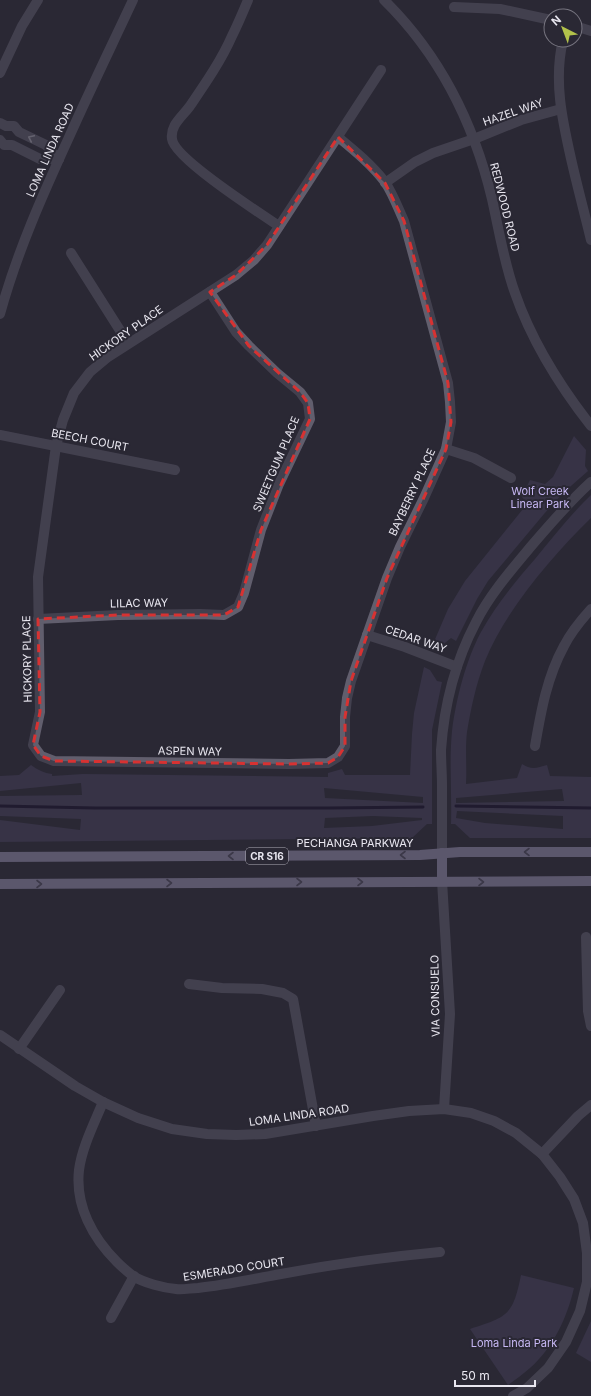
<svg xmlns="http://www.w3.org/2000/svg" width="591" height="1396" viewBox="0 0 591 1396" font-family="Inter,sans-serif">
  <rect width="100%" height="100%" fill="#2a2834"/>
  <!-- green -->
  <g fill="#47405b" fill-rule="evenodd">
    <polygon points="574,436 586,450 585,466 588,471 563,493 544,514 488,581 477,599 456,641 451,638 440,647 433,644 448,609 465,581 527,504 520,494 527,486 530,480 545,484 553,477"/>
    <path d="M591,495v23c-39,38 -86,93 -106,143 -9,23 -14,47 -18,71 -2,17 0,35 -1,52l51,-6 5,-14c9,6 15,4 25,1l3,11 41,1v61h-121l-15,-14h-4c1,-31 -2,-62 1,-93 4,-32 14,-71 29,-99 15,-27 34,-50 54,-73 18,-22 35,-44 56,-64zM562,789l2,12 -108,2v-5zM457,811l106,5v13l-78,-6 -29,-5z"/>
    <path d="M424,667l6,3 7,11 5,1 -10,48v94h-5l-15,14 -412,4v-22l80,10 1,-11 -81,-3v-20l82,-1 -1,-12 -81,8v-15l19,-1 12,-10c7,5 13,8 21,9v2l31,-2 245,3v-4l14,-4 3,6h65l2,-41 2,-21zM324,788l99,9v6l-98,-5zM373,816l49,2v2l-50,6 -48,2 1,-10z"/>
    <path d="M521,1275l53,13c-7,30 -21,60 -44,80 -7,6 -15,12 -22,17l-38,-56c38,-12 43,-14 51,-54z"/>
    <polygon points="591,1321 591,1362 576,1353"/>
  </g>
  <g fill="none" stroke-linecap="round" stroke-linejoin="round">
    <!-- stream -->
    <g stroke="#150c28" stroke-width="3">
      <polyline points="0,806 95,808 330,808 423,807"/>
      <polyline points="456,806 591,808"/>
    </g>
    <!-- minor -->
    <g stroke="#615e6d" stroke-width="10">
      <path d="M248,0c-5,12 -10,24 -16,36 -11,25 -27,48 -42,70 -8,11 -20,19 -18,33 2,19 89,75 107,87"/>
      <polyline points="454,7 500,9 551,20"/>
      <polyline points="575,26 591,31"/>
      <path d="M563,40c-10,42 0,83 9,123 6,26 13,52 19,77"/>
      <polyline points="0,73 22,26 38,0"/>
      <polyline points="0,123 6,126 14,126 19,132 46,145 59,159"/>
      <path d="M338,137c17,14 34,28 47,45 8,12 13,26 19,39l44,162 2,19 1,20 -5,27 -22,49 -24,49 -13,31 -36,103 -4,17 -2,19v29l-7,11 -10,6 -39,1 -235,-3 -13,-5 -8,-11 7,-33 -2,-135 18,-131 7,-26 11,-27 16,-21 18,-15 128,-82 18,-15 13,-15 114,-175"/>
      <polyline points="0,140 4,145 12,145 40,159 59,159"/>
      <polyline points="385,183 415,162 433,153 474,139 521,120 561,109"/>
      <polyline points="71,253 128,343"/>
      <polyline points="0,435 175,470"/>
      <polyline points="446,449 474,458 511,478"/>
      <polyline points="38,619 118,615 200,614 224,615 238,607 244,593 261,530 279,484 310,419 308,403 300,392 277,373 249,346 236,332 210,292"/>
      <polyline points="367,635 405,647 457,667"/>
      <path d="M535,746c6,-35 12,-69 29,-100 7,-14 17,-26 27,-37"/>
      <polyline points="442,881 450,1014 444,1109"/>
      <polyline points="586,937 588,1011 591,1026"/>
      <polyline points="189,984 222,988 262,989 283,993 293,999 316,1126"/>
      <polyline points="0,1035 75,1086 103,1102 138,1118 172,1129 207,1134 236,1135 265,1134 373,1116 409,1111 444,1109 471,1113 494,1121 516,1133 542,1154 560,1177 574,1199 583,1223 587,1253 587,1282 580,1311 566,1342 548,1368 527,1388 513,1396"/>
      <polyline points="19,1049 60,990"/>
      <path d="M103,1102c-9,22 -21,45 -24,68 -4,36 14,68 38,92 5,5 11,10 16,14 11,7 31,12 43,13 7,1 15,-1 22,-1 28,-3 55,-9 83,-14 53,-10 105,-17 159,-22"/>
      <polyline points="542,1154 578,1116 591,1105"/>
      <polyline points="111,1318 134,1276"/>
    </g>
    <!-- tertiary -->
    <g stroke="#615e6d" stroke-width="10">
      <path d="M384,0c55,54 90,124 108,199 7,31 12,64 23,94 17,49 44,92 76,133"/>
      <path d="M0,314c17,-62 43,-120 70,-179 20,-45 42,-90 63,-135"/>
      <path d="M442,853c0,-22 0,-44 0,-67 0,-12 -1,-24 -1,-36 3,-44 14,-88 35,-128 14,-28 37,-54 57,-78 18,-21 37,-43 58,-62"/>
    </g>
    <!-- primary -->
    <g stroke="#9890b0" stroke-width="10">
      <polyline points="442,853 442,881"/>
      <polyline points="0,857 420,855 460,852 591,852"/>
      <polyline points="0,884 591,881"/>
    </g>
  </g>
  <!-- one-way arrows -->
  <defs><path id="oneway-chevron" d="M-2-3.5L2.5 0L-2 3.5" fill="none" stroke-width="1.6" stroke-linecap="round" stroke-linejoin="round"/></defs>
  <use stroke="#aca9b5" href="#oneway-chevron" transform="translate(31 138) rotate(-155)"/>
  <g stroke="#504c5f">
    <use href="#oneway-chevron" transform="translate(527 852) rotate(180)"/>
    <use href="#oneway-chevron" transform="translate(403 855) rotate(180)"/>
    <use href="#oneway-chevron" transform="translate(231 856) rotate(180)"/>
    <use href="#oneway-chevron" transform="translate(299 882)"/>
    <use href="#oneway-chevron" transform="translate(360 882)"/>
    <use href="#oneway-chevron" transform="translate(481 882)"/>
    <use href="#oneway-chevron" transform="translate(169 883)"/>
    <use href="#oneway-chevron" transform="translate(39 884)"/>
  </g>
  <!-- marked area -->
  <path d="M0 0H591V1396H0ZM338,137l47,46 19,38 44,162 3,39 -5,27 -59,129 -36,103 -6,36v29l-7,11 -10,6 -39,1 -235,-3 -13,-5 -8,-11 7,-33 -2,-93 80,-4h106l14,-8 23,-77 49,-111 -2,-16 -8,-11 -51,-46 -39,-54 26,-17 31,-30z" fill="#2a2834" fill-opacity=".55" fill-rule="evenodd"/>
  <path fill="none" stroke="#d73232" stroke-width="3" stroke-dasharray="8 5" stroke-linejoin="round" d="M338,137l47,46 19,38 44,162 3,39 -5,27 -59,129 -36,103 -6,36v29l-7,11 -10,6 -39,1 -235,-3 -13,-5 -8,-11 7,-33 -2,-93 80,-4h106l14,-8 23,-77 49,-111 -2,-16 -8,-11 -51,-46 -39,-54 26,-17 31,-30z"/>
  <g text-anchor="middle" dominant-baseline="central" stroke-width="4" stroke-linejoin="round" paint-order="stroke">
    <!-- shield labels -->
    <rect fill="#2a2834" stroke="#b0aeb8" stroke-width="1" x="246" y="848" width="42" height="16" rx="3"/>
    <g font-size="10" font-weight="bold" fill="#e9e7f0">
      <text x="267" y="856">CR S16</text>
    </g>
    <!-- street labels -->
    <g font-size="11" fill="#e9e7f0" stroke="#2a2834">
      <text transform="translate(513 112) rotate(-19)">HAZEL WAY</text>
      <text transform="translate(50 150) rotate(-66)">LOMA LINDA ROAD</text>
      <text transform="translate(505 207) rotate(76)">REDWOOD ROAD</text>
      <text transform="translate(126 333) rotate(-35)">HICKORY PLACE</text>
      <text transform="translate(90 440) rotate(11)">BEECH COURT</text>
      <text transform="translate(276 464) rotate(-67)">SWEETGUM PLACE</text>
      <text transform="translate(412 492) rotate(-65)">BAYBERRY PLACE</text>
      <text transform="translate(139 603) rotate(-1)">LILAC WAY</text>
      <text transform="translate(416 639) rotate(19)">CEDAR WAY</text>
      <text transform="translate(27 659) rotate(-91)">HICKORY PLACE</text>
      <text transform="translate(190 751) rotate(1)">ASPEN WAY</text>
      <text x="355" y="843">PECHANGA PARKWAY</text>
      <text transform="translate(435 996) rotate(-91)">VIA CONSUELO</text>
      <text transform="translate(299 1115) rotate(-8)">LOMA LINDA ROAD</text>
      <text transform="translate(234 1269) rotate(-9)">ESMERADO COURT</text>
    </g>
    <!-- park labels -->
    <g font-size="11" fill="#c7b8f4" stroke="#2a2834">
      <text x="540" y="491">Wolf Creek<tspan x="540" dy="13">Linear Park</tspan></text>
      <text x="514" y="1343">Loma Linda Park</text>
    </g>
  </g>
  <!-- north arrow -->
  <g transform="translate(563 28) rotate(318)"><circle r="19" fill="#2a2834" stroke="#76747f"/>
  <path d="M0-3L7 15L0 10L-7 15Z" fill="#b3c24b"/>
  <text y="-6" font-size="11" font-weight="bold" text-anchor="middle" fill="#e9e7f0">N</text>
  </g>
  <!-- scale -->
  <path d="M455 1380v6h80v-6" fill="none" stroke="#e9e7f0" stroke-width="2"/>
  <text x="461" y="1380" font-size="12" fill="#e9e7f0" stroke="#2a2834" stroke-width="3" paint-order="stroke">50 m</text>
</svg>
